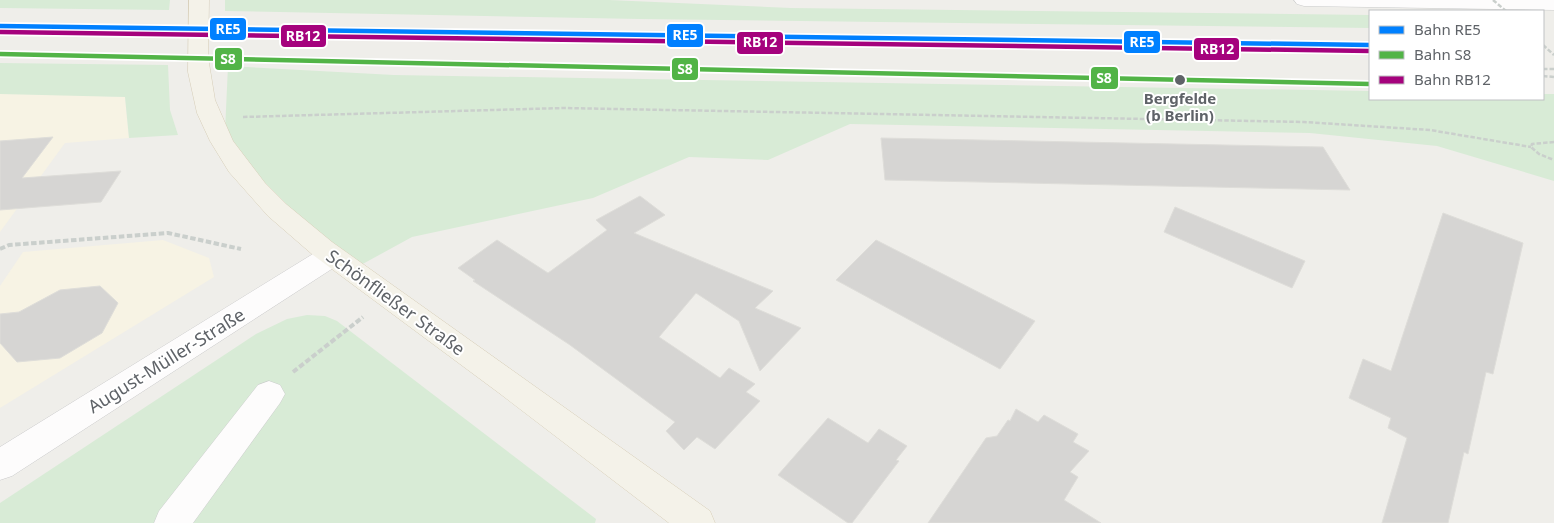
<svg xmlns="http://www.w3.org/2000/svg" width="1554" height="523" viewBox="0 0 1554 523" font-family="'Noto Sans',sans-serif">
  <rect width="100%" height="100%" fill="#efeeea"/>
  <!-- commercial -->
  <g fill="#f7f3e4">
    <polygon points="13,93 125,97 129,138 65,143 0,232 0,94"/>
    <polygon points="163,240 209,258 214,277 0,408 0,286 23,252"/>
  </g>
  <!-- green -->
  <g fill="#d8ebd6">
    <polygon points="0,0 170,0 169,10 0,8"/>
    <polygon points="225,0 609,0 791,8 1370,15 1370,28 640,19 225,11"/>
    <polygon points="0,63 168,65 170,110 178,135 129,138 125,97 0,94"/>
    <polygon points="228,66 394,75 1370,91 1370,99 1543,99 1543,94 1554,94 1554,181 1437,146 1310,133 850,124 768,160 689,157 593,198 412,237 359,266 280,203 225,131"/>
    <polygon points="307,315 325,316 337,321 596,519 595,523 0,523 0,503 256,334 287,319"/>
  </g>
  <!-- building -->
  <g fill="#d6d5d3" stroke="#deddd9">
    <polygon points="53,137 22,178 121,171 101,202 0,210 0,141"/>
    <polygon points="881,138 1323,147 1350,190 885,180"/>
    <polygon points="640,196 665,215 634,233 773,291 755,308 801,328 760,371 739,321 696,293 659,337 720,378 729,368 755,384 746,392 760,401 715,449 697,437 684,450 666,431 675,422 570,345 473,281 475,280 458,268 497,240 548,273 607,230 596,220"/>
    <polygon points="1175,207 1305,261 1292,288 1164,232"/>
    <polygon points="1443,213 1523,243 1493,374 1486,372 1468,454 1464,452 1448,523 1382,523 1407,438 1388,428 1391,418 1349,398 1363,359 1391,371"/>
    <polygon points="876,240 1035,321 1000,369 836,280"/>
    <polygon points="100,286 118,303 102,333 60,358 17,362 0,343 0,314 19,312 60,290"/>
    <polygon points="1016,409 1038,422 1044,415 1078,434 1073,442 1089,451 1070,472 1078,477 1064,500 1101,523 928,523 986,438 997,436 1008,420 1010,421"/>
    <polygon points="828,418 868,443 879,429 907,446 896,460 899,461 852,523 848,523 778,475"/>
  </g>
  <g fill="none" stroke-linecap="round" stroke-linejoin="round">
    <!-- minor casing -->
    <g stroke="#cbcccc" stroke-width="1">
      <g id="minor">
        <polygon points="1294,0 1554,0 1554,10 1304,6 1297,4"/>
        <polygon points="269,381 280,385 285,394 280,403 193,523 154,523 159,511 258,385"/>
      </g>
    </g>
    <!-- secondary casing -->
    <g stroke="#cacacb" stroke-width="1">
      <polygon id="secondary" points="331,246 341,249 345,256 341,263 12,476 0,480 0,447 321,249"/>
    </g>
    <!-- primary casing -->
    <g stroke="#d7ceb8" stroke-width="1">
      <polygon id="primary" points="189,0 209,0 208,57 215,100 233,141 265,183 286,204 332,242 710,511 715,523 669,523 499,393 313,255 268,216 229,172 210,141 197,113 188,72"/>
    </g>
    <!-- path-far1 -->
    <g stroke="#cacfcc" stroke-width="2.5" stroke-dasharray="4.5 2" stroke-linecap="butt">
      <polyline points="1543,45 1554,55"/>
      <polyline points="1543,69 1554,69"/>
      <polyline points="1543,76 1554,77"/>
      <polyline points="243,117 564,108 1304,122 1430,130 1531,147"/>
      <polyline points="1554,142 1532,144 1531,147 1539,154 1554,160"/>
    </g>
    <!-- path -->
    <g stroke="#cacfcc" stroke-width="4" stroke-dasharray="5.5 2.5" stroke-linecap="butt">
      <polyline points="0,249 9,245 168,233 241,249"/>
      <polyline points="293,372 363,317"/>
    </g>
    <!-- minor -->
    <use href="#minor" fill="#fdfcfc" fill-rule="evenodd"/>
    <!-- secondary -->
    <use href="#secondary" fill="#fdfcfc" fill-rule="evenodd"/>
    <!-- primary -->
    <use href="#primary" fill="#f4f2e9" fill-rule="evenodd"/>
    <!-- path-bridge -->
    <polyline stroke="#cacfcc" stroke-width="2.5" stroke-dasharray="4.5 2" stroke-linecap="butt" points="1493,0 1506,11"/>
    <!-- rail-1 casing -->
    <g stroke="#fff" stroke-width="8">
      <polyline id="rail-1" points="0,26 1370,45"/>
    </g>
    <!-- rail-2 casing -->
    <g stroke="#fff" stroke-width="8">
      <polyline id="rail-2" points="0,54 1370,84"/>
    </g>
    <!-- rail-3 casing -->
    <g stroke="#fff" stroke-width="8">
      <polyline id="rail-3" points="0,32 1370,51"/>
    </g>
    <!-- rail-1 -->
    <use href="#rail-1" stroke="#0080ff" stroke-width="4.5"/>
    <!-- rail-2 -->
    <use href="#rail-2" stroke="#52b447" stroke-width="4.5"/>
    <!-- rail-3 -->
    <use href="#rail-3" stroke="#a5027d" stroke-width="4.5"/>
  </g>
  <!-- markers -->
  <circle fill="#5f6368" stroke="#fff" stroke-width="2" cx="1180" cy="80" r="6"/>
  <g text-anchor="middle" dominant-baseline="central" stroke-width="4" stroke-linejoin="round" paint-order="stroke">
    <!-- far-stop labels -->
    <g font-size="15" font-weight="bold" fill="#5f6368" stroke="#fff">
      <text x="1180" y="98">Bergfelde<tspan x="1180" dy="17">(b Berlin)</tspan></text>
    </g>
    <!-- street labels -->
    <g font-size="18" fill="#5f6368" stroke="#fff">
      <text transform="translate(396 302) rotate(36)">Schönfließer Straße</text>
      <text transform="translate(166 360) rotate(-32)">August-Müller-Straße</text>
    </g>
  </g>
  <g stroke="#fff" stroke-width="2">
    <rect x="209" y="17" width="38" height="24" rx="5" fill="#0080ff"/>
    <rect x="666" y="23" width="38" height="25" rx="5" fill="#0080ff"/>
    <rect x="280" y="24" width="47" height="24" rx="5" fill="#a5027d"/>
    <rect x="1123" y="30" width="38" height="24" rx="5" fill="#0080ff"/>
    <rect x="736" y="31" width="48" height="24" rx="5" fill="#a5027d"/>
    <rect x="1193" y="37" width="47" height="24" rx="5" fill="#a5027d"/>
    <rect x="214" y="47" width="29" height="24" rx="5" fill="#52b447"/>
    <rect x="671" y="57" width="28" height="24" rx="5" fill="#52b447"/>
    <rect x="1090" y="66" width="29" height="24" rx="5" fill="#52b447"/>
  </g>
  <g font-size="14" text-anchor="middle" font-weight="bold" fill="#fff">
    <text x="228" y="34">RE5</text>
    <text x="685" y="40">RE5</text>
    <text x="303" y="41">RB12</text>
    <text x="1142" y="47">RE5</text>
    <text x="760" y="47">RB12</text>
    <text x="1217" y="54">RB12</text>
    <text x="228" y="64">S8</text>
    <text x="685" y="74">S8</text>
    <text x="1104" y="83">S8</text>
  </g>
  <!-- legend -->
  <rect x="1369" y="10" width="175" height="90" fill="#ffffff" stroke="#bfc1c3"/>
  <rect x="1379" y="26" width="25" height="8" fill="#0080ff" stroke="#bfc1c3"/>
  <text x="1414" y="35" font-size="15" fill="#5f6368">Bahn RE5</text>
  <rect x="1379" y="51" width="25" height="8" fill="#52b447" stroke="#bfc1c3"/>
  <text x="1414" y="60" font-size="15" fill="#5f6368">Bahn S8</text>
  <rect x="1379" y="76" width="25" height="8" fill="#a5027d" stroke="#bfc1c3"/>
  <text x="1414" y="85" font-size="15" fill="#5f6368">Bahn RB12</text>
</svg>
